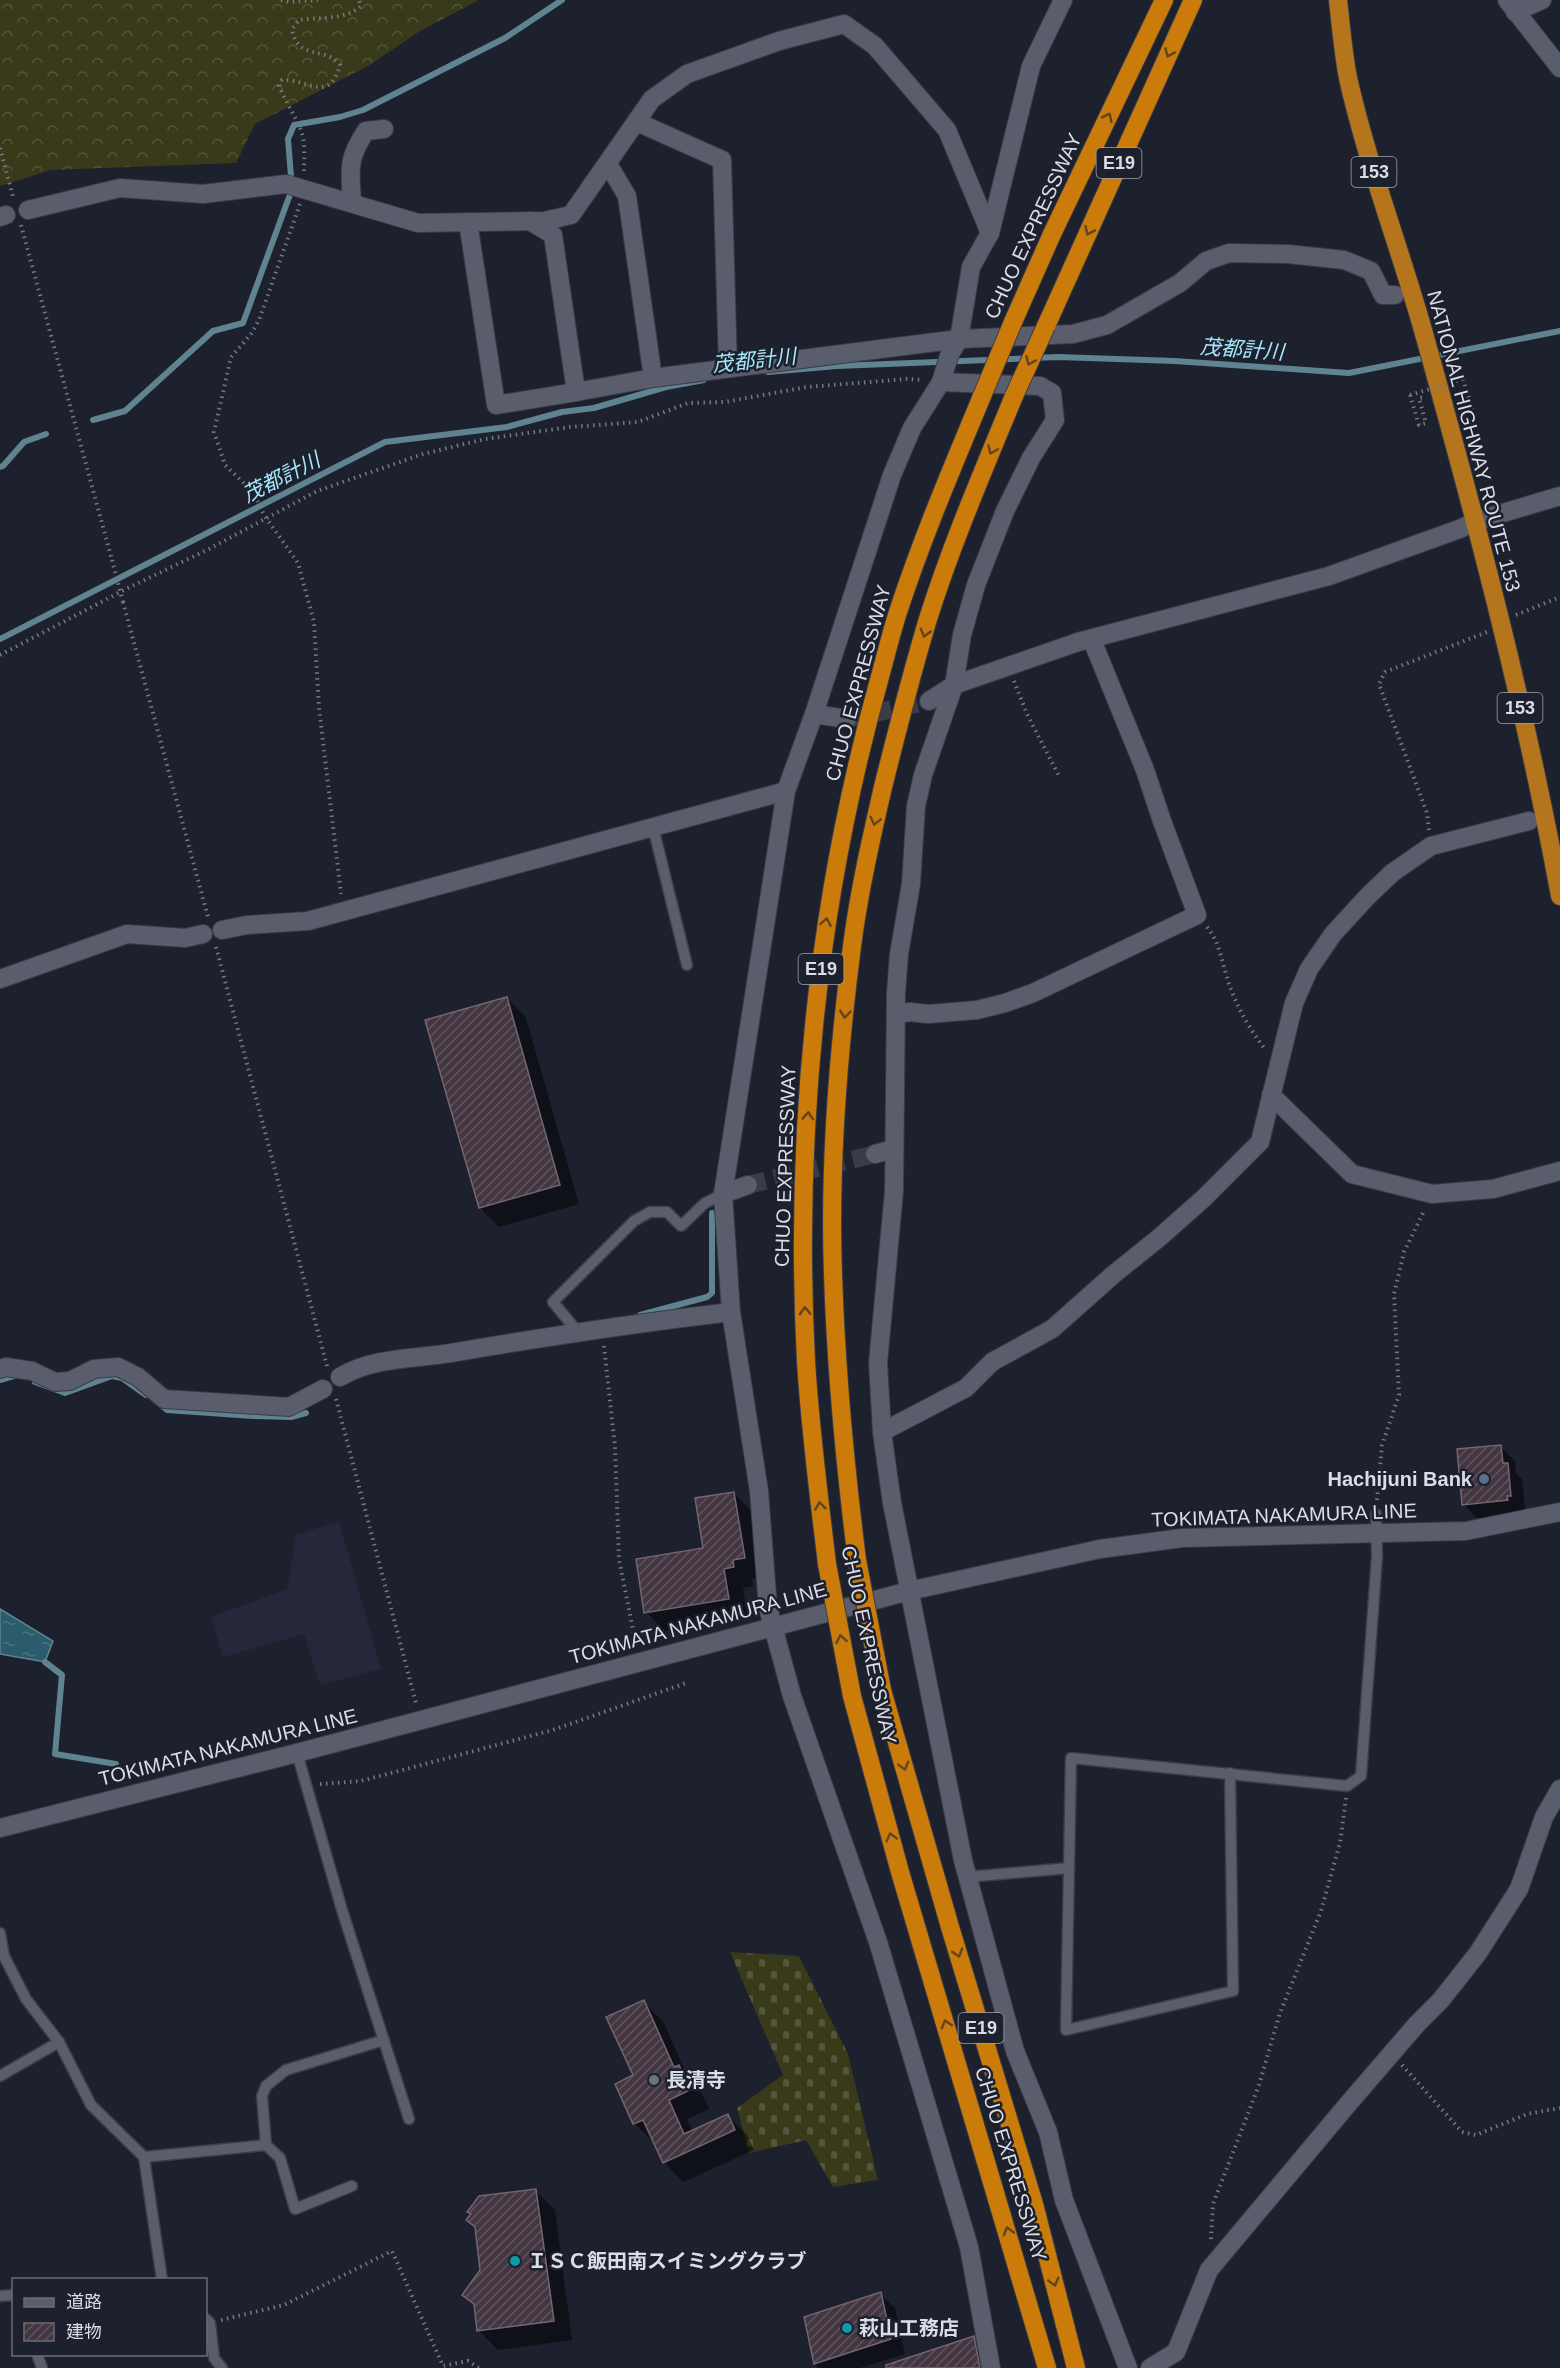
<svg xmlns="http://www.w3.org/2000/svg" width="1560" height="2368" viewBox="0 0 1560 2368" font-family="Helvetica,'Noto Sans JP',sans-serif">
  <defs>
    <pattern id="forest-crowns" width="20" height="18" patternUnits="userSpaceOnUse" patternTransform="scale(1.5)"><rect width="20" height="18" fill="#383a1a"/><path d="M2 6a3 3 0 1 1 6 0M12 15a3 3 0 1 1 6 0" fill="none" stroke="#54563b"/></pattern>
    <pattern id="cemetery-stones" width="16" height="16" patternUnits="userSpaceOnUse" patternTransform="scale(1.5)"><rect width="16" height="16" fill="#383a1a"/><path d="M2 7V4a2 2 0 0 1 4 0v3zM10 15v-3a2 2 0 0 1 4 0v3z" fill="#54563b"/></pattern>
    <pattern id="water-ripples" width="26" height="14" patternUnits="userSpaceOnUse" patternTransform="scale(1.5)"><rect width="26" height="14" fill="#2a5c6b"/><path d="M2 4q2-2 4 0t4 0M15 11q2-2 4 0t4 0" fill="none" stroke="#487380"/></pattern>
    <pattern id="building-hatch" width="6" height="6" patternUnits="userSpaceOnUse" patternTransform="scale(1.5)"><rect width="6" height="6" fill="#433640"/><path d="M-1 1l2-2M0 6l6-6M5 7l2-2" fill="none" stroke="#5e535c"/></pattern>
  </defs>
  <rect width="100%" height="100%" fill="#1d202d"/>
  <!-- built -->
  <polygon fill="#24283a" points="339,1521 381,1669 320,1685 304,1634 223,1657 211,1617 287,1589 296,1535"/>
  <!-- forest -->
  <polygon fill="url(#forest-crowns)" points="0,0 479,0 420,31 368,66 255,124 236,163 51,170 0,186"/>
  <!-- cemetery -->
  <polygon fill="url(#cemetery-stones)" points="730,1952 799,1956 848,2054 878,2180 833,2187 806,2140 749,2153 737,2108 783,2075"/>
  <!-- water -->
  <polygon fill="url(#water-ripples)" stroke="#5f8390" stroke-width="1.5" points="0,1609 53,1641 45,1662 0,1654"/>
  <!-- shadow -->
  <g fill="#0007">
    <polygon points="507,998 526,1018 579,1204 499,1227 480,1208"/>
    <polygon points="1500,1446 1515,1461 1516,1474 1522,1479 1525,1510 1521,1510 1521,1514 1478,1519 1463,1504"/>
    <polygon points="734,1493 753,1513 764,1577 752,1579 753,1586 743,1588 748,1618 665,1631 646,1612 705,1549"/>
    <polygon points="643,2002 663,2021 687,2075 698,2086 709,2109 687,2119 693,2132 728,2116 747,2135 754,2150 683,2182 664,2162 654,2143 634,2123 635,2076"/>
    <polygon points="536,2191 555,2210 572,2340 498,2350 479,2331 476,2307 464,2295"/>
    <polygon points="880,2294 895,2308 905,2354 860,2368 819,2368 815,2364"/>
    <polygon points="973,2338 988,2352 991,2368 914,2368"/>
  </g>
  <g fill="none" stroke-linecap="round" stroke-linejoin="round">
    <!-- stream -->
    <g stroke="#5f8390" stroke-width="6">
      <polyline points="768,372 837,366 1058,357 1175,361 1349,373 1560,331"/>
      <polyline points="93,420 125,411 213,331 243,323 292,189 288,139 294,125 340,117 363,110 505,38 562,0"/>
      <polyline points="0,467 3,466 24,442 46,434"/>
      <polyline points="0,639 385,442 507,427 562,412 594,408 666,387 704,380"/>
      <polyline points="640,1315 707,1297 712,1293 712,1213"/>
      <polyline points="0,1380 17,1375"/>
      <polyline points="35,1382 65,1393 112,1376 122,1378 146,1395"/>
      <polyline points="160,1404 167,1410 253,1416 291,1417 306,1413"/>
      <polyline points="45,1662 62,1675 55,1754 116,1764"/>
    </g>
  </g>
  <!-- building -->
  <g fill="url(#building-hatch)" stroke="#746571" stroke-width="1.5">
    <polygon points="507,997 560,1185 479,1208 425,1020"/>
    <polygon points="1501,1445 1503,1463 1508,1463 1511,1496 1507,1496 1508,1500 1462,1505 1457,1449"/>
    <polygon points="734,1492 745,1558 733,1560 734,1567 724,1569 729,1599 644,1613 636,1559 703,1548 695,1498"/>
    <polygon points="644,2000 674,2067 679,2065 690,2090 669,2100 684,2134 728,2114 735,2130 663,2163 643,2120 633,2124 615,2084 633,2075 606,2017"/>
    <polygon points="536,2189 554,2321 477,2331 474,2304 462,2295 480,2270 475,2227 466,2220 471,2214 467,2212 479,2196"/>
    <polygon points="881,2292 891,2339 814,2364 804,2317"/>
    <polygon points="974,2336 980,2368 886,2368 886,2365"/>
  </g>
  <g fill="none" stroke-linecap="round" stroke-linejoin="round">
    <!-- minor-tunnel -->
    <g stroke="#3a3c49" stroke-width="18" stroke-dasharray="18 9" stroke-linecap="butt">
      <polyline points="847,719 929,701"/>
      <polyline points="748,1185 875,1154"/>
    </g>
    <!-- service casing -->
    <g stroke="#3a3c47" stroke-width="13">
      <g id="service">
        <polyline points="653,827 687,965"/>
        <polyline points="577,1331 553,1302 634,1221 650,1212 667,1212 681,1226 705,1203 723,1194"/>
        <polyline points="297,1753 342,1910 409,2119"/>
        <polyline points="1230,1773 1233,1991 1066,2030 1071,1758 1347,1786 1361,1776 1377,1556 1376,1514"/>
        <polyline points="967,1877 1069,1868"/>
        <polyline points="0,1933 4,1956 26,1999 59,2042 91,2105 144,2157 162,2280"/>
        <polyline points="0,2076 59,2042"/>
        <polyline points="144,2157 266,2145"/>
        <polyline points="352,2186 295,2209 280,2158 266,2145 262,2096 266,2086 286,2070 384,2040"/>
        <polyline points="0,2296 14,2295"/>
        <polyline points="206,2319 210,2323 214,2358 222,2368"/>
        <polyline points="37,2354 42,2368"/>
      </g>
    </g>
    <!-- minor casing -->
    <g stroke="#3a3c47" stroke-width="20">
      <g id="minor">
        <polyline points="1507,0 1560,68"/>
        <polyline points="1515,12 1542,0"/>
        <polyline points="637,122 722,160 728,368"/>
        <polyline points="608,164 627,196 653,378"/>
        <path d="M352,202c-2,-32 -5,-43 14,-71l18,-2"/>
        <polyline points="28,210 120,188 203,194 286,184 418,223 544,221 571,215 652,99 687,74 779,41 844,24 875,46 947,130 990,233"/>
        <polyline points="0,217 6,215"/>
        <polyline points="530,221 553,235 576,392 653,378 959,339 1073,334 1107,325 1180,283 1206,261 1229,253 1288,254 1344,260 1371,271 1383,295 1395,295"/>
        <polyline points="468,222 496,405 576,392"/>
        <polyline points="941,382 1040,386 1052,393 1055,420 1031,458 1005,511 976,585 962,635 954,685 923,775 916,806 911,884 899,954 896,993 894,1191 878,1363 882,1432 892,1503 963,1860 1015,2051 1048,2132 1064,2200 1128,2368"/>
        <polyline points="929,701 954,685 1078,642 1329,576 1462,528 1476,521 1560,496"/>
        <polyline points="814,714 847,719"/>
        <polyline points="222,930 247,925 308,921 786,791"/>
        <polyline points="0,979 127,934 185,938 203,934"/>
        <polyline points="897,1014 910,1012 928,1014 977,1010 1005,1003 1033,993 1197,915 1162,821 1145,770 1092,640"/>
        <polyline points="1271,1095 1352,1174 1432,1194 1493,1189 1560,1171"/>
        <polyline points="875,1154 894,1149"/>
        <polyline points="723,1194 748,1185"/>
        <polyline points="0,1369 6,1367 32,1371 55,1382 70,1381 94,1369 118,1367 138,1377 164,1399 289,1407 323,1389"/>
        <path d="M340,1377c33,-20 74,-18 111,-24 93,-16 186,-30 280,-41"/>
        <polyline points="882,1432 966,1388 992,1362 1052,1329 1114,1274 1160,1237 1204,1198 1260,1142 1294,1003 1309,969 1333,934 1367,897 1392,873 1431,846 1529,821"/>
        <polyline points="991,2368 969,2247 878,1942 792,1696 768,1608 759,1491 731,1312 723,1194 786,791 814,714 892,475 912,428 941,382 949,356 959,339 971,267 990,233 1031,66 1063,0"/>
        <polyline points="1150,2368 1176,2352 1209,2270 1348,2104 1417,2024 1441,2000 1478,1953 1519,1889 1544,1817 1560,1789"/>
      </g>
    </g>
    <!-- secondary casing -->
    <g stroke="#3a3c47" stroke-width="20">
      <polyline id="secondary" points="0,1828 297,1753 909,1591 1100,1549 1182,1538 1466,1531 1560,1512"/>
    </g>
    <!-- trunk casing -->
    <g stroke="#3a3c47" stroke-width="20">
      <path id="trunk" d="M1338,0c3,26 5,52 10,78 20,89 54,175 78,263 51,183 100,368 134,555"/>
    </g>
    <!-- motorway casing -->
    <g stroke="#3a3c47" stroke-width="20">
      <g id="motorway">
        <polyline points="1013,322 1052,234 1164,0"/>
        <polyline points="1046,326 1193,0"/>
        <path d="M857,1560c-12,-95 -21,-190 -24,-286 -4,-109 5,-220 19,-328 7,-54 19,-107 31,-159 14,-56 28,-112 45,-168 24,-76 56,-150 86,-223"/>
        <path d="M827,1564c-8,-68 -17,-135 -21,-203 -12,-227 11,-458 72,-677 7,-25 13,-51 21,-75 24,-73 54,-143 83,-213"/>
        <polyline points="882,1690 950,1927 1034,2204 1076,2368"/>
        <polyline points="852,1696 900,1872 1047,2368"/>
      </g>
    </g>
    <!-- path -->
    <g stroke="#767884" stroke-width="4" stroke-dasharray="1.5 4.5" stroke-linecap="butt">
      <polyline points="281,0 291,2 318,0"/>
      <polyline points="0,148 14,200"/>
      <path d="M304,171c0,-14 2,-30 -4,-43 -6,-15 -16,-28 -21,-43l3,-5c27,-1 47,24 58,-15 -14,-19 -43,-4 -48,-36l7,-9c19,-3 48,0 62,-14l-2,-6"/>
      <polyline points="300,204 259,320 251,334 231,357 214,432 225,465 253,492 264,515 298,563 314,622 319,708 341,894"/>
      <polyline points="21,225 112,560"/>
      <polyline points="1463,379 1473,411 1467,413 1464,403"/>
      <polyline points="1410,395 1419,425 1426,423 1419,398 1424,397"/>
      <polyline points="123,602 208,917"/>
      <polyline points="1516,615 1560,597"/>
      <polyline points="0,655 128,588 209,549 317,491 423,454 485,439 570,427 638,422 688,403 725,402 807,387 907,379 922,380"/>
      <polyline points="1014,681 1027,714 1059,776"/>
      <polyline points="1429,830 1427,813 1379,684 1385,672 1487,632"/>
      <path d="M1207,927c15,18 16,44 25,65 8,21 20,40 33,57"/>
      <polyline points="216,947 327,1366"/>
      <polyline points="604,1346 615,1447 619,1559 636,1645"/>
      <polyline points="336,1399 416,1703"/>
      <polyline points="1377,1500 1382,1445 1399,1395 1394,1294 1404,1252 1424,1211"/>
      <polyline points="320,1784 361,1781 553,1730 689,1682"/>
      <polyline points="1402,2065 1462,2132 1476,2135 1527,2114 1560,2108"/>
      <polyline points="1211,2239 1213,2204 1259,2085 1280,2013 1321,1911 1340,1843 1346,1798"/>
      <polyline points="221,2320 284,2305 392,2251 443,2366 468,2361 479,2368"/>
    </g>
    <!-- service -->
    <use href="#service" stroke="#595d6c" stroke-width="10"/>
    <!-- minor -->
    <use href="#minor" stroke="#595d6c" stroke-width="18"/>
    <!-- secondary -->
    <use href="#secondary" stroke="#595d6c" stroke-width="18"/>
    <!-- trunk -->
    <use href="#trunk" stroke="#b4751d" stroke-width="18"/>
    <!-- motorway -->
    <use href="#motorway" stroke="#ca7b09" stroke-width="18"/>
    <!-- motorway-bridge casing -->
    <g stroke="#3a3c47" stroke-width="20" stroke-linecap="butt">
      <g id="motorway-bridge">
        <polyline points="982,396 1013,322"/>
        <polyline points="1014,396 1046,326"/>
        <polyline points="857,1560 882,1690"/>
        <polyline points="827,1564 852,1696"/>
      </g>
    </g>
    <!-- path-bridge -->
    <g stroke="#767884" stroke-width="4" stroke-dasharray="1.5 4.5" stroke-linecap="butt">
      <polyline points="1410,395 1463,379"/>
      <polyline points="112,560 123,602"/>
    </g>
    <!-- motorway-bridge -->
    <use href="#motorway-bridge" stroke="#ca7b09" stroke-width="18"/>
  </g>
  <!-- one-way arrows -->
  <defs><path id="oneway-chevron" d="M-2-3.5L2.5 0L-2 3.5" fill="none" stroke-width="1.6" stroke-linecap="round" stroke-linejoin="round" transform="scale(1.5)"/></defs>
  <g stroke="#62441f">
    <use href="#oneway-chevron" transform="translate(1169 53) rotate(114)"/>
    <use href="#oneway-chevron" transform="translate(1108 117) rotate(-64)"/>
    <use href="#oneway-chevron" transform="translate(1089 231) rotate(114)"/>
    <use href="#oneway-chevron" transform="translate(1030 361) rotate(114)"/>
    <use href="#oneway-chevron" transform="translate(992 450) rotate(113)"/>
    <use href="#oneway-chevron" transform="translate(925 633) rotate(106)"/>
    <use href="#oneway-chevron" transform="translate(875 821) rotate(104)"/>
    <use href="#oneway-chevron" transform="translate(826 922) rotate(-80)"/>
    <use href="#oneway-chevron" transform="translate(845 1014) rotate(96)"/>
    <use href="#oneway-chevron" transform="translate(808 1116) rotate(-86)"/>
    <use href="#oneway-chevron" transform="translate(805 1311) rotate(-92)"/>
    <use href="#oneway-chevron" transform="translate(820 1506) rotate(-97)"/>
    <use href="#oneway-chevron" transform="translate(841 1639) rotate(-101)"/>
    <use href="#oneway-chevron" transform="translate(904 1766) rotate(74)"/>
    <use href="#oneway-chevron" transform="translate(891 1837) rotate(-105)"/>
    <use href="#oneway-chevron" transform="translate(958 1953) rotate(73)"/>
    <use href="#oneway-chevron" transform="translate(946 2024) rotate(-107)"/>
    <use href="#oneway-chevron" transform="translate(1008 2231) rotate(-106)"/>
    <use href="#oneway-chevron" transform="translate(1054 2282) rotate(75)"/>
  </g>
  <!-- markers -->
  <circle fill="#5c6f8a" stroke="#1d202d" stroke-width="2" cx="1484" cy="1479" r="6"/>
  <circle fill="#6b7280" stroke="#1d202d" stroke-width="2" cx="654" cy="2080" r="6"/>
  <g fill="#0f9aa8" stroke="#1d202d" stroke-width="2">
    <circle cx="515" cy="2261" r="6"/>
    <circle cx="847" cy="2328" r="6"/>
  </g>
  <g text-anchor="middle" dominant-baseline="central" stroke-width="5" stroke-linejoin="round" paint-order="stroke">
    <!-- shield labels -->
    <g fill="#1d202d" stroke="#a2a4ae" stroke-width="1.5">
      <rect x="1096.5" y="148" width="45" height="30" rx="4.5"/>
      <rect x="1351.5" y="157" width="45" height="30" rx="4.5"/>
      <rect x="1497.5" y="693" width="45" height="30" rx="4.5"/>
      <rect x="798.5" y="954" width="45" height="30" rx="4.5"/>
      <rect x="958.5" y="2013" width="45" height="30" rx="4.5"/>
    </g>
    <g font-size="18" font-weight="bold" fill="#dbdde6">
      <text x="1119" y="163">E19</text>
      <text x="1374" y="172">153</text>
      <text x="1520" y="708">153</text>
      <text x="821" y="969">E19</text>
      <text x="981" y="2028">E19</text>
    </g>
    <!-- street labels -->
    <g font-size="20" fill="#dbdde6" stroke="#1d202d">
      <text transform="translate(1033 226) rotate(-65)">CHUO EXPRESSWAY</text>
      <text transform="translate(1474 441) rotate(75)">NATIONAL HIGHWAY ROUTE 153</text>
      <text transform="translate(858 683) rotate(-75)">CHUO EXPRESSWAY</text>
      <text transform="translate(785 1166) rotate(-88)">CHUO EXPRESSWAY</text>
      <text transform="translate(1284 1515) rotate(-2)">TOKIMATA NAKAMURA LINE</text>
      <text transform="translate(698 1623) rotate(-15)">TOKIMATA NAKAMURA LINE</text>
      <text transform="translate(869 1645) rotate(78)">CHUO EXPRESSWAY</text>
      <text transform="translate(228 1747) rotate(-14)">TOKIMATA NAKAMURA LINE</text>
      <text transform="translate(1011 2164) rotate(73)">CHUO EXPRESSWAY</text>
    </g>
    <!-- poi labels -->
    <g font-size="20" font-weight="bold" fill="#dbdde6" stroke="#1d202d" text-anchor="start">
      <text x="1472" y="1479" text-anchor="end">Hachijuni Bank</text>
      <text x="666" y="2080">長清寺</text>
      <text x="527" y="2261">ＩＳＣ飯田南スイミングクラブ</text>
      <text x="859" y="2328">萩山工務店</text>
    </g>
    <!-- water labels -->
    <g font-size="21" font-style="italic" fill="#a6e6fc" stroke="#1d202d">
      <text transform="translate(1242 349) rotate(4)">茂都計川</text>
      <text transform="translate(754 360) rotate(-6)">茂都計川</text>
      <text transform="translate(281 477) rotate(-27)">茂都計川</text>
    </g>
  </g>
  <!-- legend -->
  <rect x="12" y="2278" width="195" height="78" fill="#1d202d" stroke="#696c77" stroke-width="1.5"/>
  <rect x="24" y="2298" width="30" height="9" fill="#595d6c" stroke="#696c77" stroke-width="1.5"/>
  <text x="66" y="2308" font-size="18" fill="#dbdde6">道路</text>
  <rect x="24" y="2323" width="30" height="18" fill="url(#building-hatch)" stroke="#696c77" stroke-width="1.5"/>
  <text x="66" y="2338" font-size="18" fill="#dbdde6">建物</text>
</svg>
